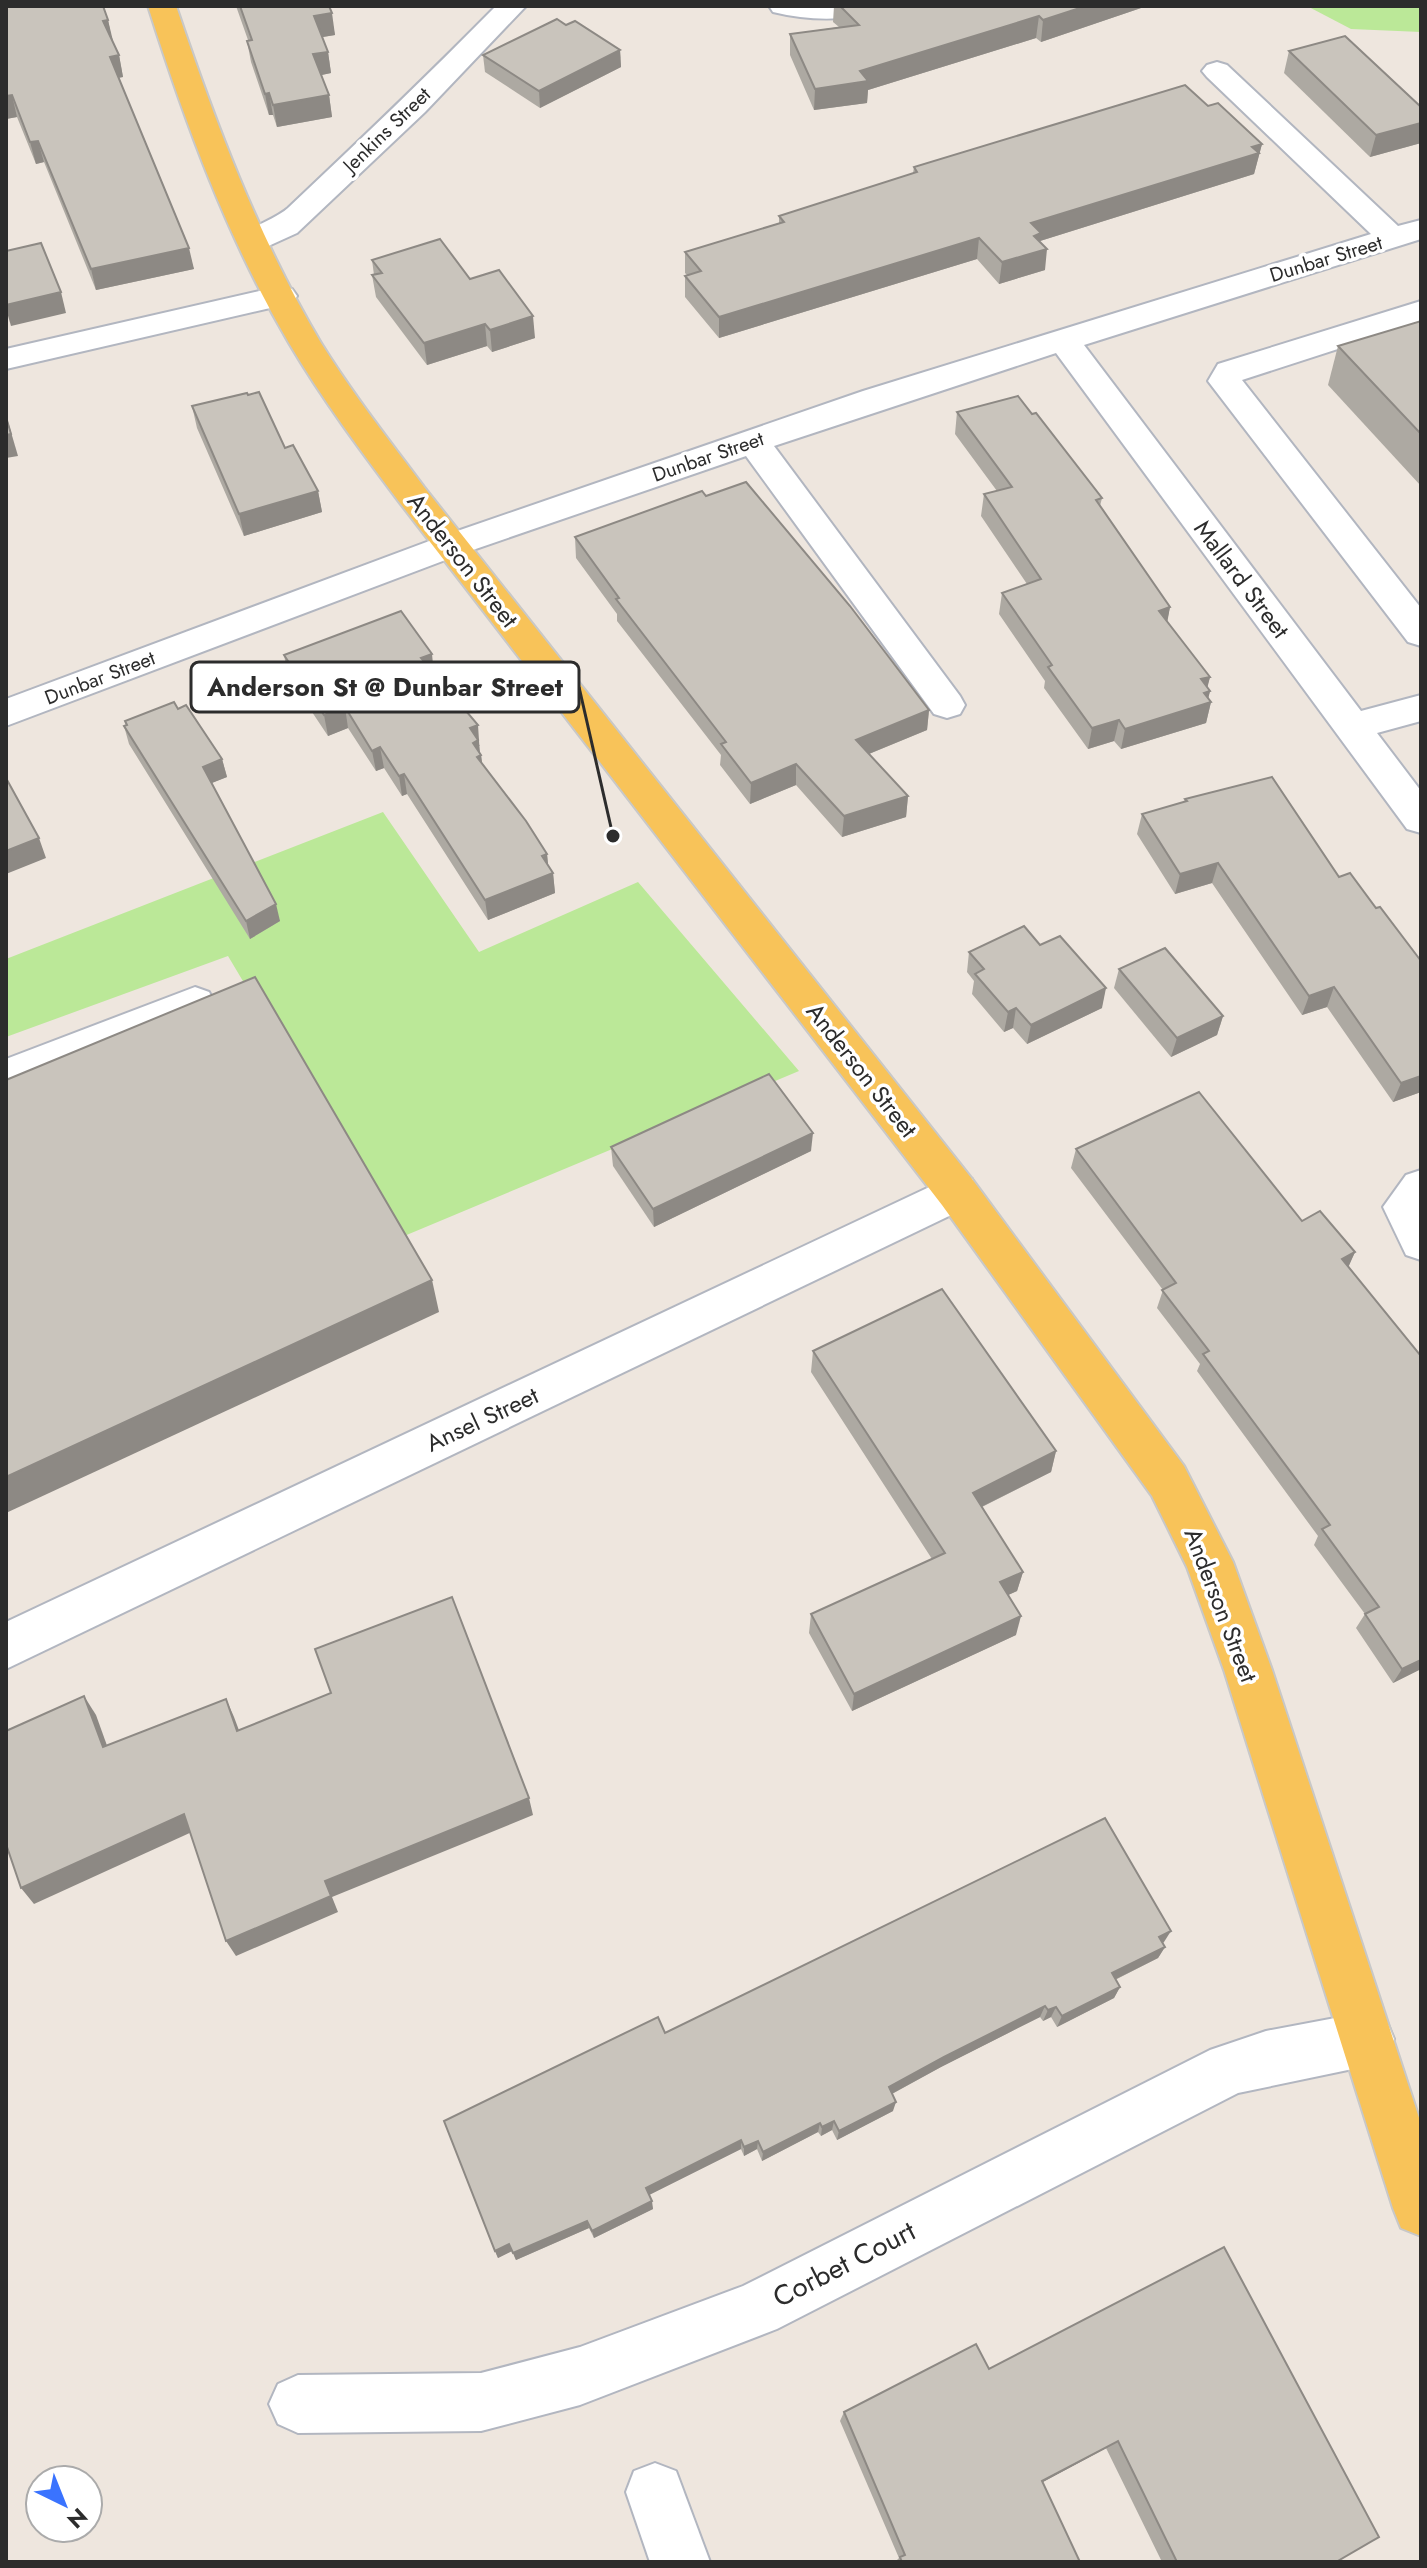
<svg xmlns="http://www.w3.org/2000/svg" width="1427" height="2568" viewBox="0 0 1427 2568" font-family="Jost,sans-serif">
  <rect width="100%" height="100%" fill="#eee6de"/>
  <!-- green -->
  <g fill="#bbe898">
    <polygon points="1307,6 1421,6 1421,32 1351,29"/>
    <polygon points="383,812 479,952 638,882 799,1071 397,1239 228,956 6,1037 6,959"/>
  </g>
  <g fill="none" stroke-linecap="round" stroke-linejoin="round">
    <!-- minor casing -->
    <g stroke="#b2b6c0" stroke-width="4">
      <g id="minor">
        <path d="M496,6h30l-101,106 -128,121 -33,15 -11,2 -11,-2 -5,-7c10,-14 36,-20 51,-33 70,-66 140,-133 208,-202z"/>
        <path d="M769,6h115l-4,6c-37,9 -70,9 -107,0z"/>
        <polygon points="1217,62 1227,65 1398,226 1421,220 1421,239 1084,345 1361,711 1421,695 1421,721 1377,733 1421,791 1421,833 1407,829 1056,353 774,446 960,696 965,705 960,714 947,718 934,714 746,456 464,553 6,726 6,699 440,537 863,391 1371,234 1207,77 1202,71 1207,65"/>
        <polygon points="281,286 292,289 297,296 292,303 6,369 6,349"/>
        <polygon points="1421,301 1421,322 1242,380 1421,608 1421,646 1408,642 1208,381 1218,364"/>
        <polygon points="195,987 209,992 215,1003 209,1014 6,1093 6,1059"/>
        <polygon points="1421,1170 1421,1260 1406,1255 1383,1207 1406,1175"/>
        <polygon points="957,1174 972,1179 978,1192 972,1205 6,1669 6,1622"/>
        <polygon points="1367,2012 1386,2020 1394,2039 1386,2058 1367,2066 1238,2093 777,2329 580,2405 481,2431 298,2433 278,2424 269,2404 278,2384 298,2375 481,2373 580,2347 743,2286 1210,2050 1266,2031"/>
        <polygon points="655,2463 676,2471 710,2562 650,2562 626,2492 634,2471"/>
      </g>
    </g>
    <!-- major casing -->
    <g stroke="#c8c8c8" stroke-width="4">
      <path id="major" d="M148,6h28c39,116 82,231 145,337 31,50 68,97 103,144l548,692 212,287 49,96 39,108 149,454v112l-20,-8 -8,-20 -169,-538 -37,-103 -35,-71 -210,-291 -542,-702c-39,-52 -78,-104 -111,-160 -62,-105 -104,-221 -141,-337z"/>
    </g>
    <!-- minor -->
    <use href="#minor" fill="#fff" fill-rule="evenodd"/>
    <!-- major -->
    <use href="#major" fill="#f8c359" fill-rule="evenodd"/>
  </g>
  <!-- wall -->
  <g fill="#ada9a2">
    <polygon points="6,6 108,20 112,41 119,55 123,77 119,78 194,269 96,290 44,162 36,164 17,117 6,119"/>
    <polygon points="236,6 329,6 335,35 322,37 328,52 331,73 321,75 329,95 332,117 277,127 273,115 269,115 251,62 247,41 248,40"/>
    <polygon points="834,6 1143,6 1141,8 1041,42 1036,38 868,90 867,103 814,110 790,55 790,34 839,27 833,22"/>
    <polygon points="566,25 620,50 621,67 540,108 485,72 483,55"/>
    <polygon points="1289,51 1421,107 1421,143 1370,157 1284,73"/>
    <polygon points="1208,106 1262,144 1254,174 1040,241 1045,270 999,284 977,259 719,338 685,297 685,276 687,275 685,273 685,252 779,223 779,216 913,173 914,167"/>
    <polygon points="372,260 470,279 535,338 492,352 487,346 427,365 376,297 372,275 374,275"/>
    <polygon points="1421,321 1421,486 1328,385 1338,346"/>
    <polygon points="248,395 285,448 318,491 322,512 244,536 197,428 192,406"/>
    <polygon points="957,412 1032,414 1102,498 1100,506 1170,607 1167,621 1210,677 1207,687 1210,691 1208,699 1211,702 1206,723 1121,749 1114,741 1088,749 1044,688 1045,681 999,614 1002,593 1027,584 981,516 984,494 997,491 955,434"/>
    <polygon points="706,496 929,710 927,730 869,754 908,796 906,817 842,837 796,785 750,804 720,765 721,755 617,621 617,614 576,558 575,537"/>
    <polygon points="284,655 434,674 480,746 479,746 480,753 481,755 482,764 547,854 548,865 553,873 555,893 488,920 407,794 402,796 384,768 376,771 348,728 328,736 288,676"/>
    <polygon points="178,709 222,759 227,777 211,783 280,921 250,939 129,744 124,726 126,725 125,721"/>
    <polygon points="1185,799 1421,1092 1393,1102 1327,1007 1302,1015 1212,883 1175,894 1137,834 1142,814 1184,802"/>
    <polygon points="1040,945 1102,1008 1027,1044 1013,1028 1004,1032 972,994 974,981 967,972 969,952"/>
    <polygon points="1119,969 1223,1016 1217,1035 1171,1057 1114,988"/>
    <polygon points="611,1147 811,1151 654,1227 613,1166"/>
    <polygon points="1076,1149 1302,1221 1355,1252 1348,1267 1421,1356 1421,1669 1393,1683 1356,1628 1365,1614 1314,1545 1318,1536 1197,1371 1200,1364 1157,1308 1163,1290 1071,1168"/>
    <polygon points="813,1351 1056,1451 1051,1472 982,1507 1023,1572 1017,1591 1008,1595 1016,1635 852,1711 809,1633 811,1614 932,1559 811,1372"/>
    <polygon points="1164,1942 1163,1943 1165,1947 1158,1958 1115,1980 1120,1987 1114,1998 1057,2027 1051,2017 1043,2021 1040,2017 941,2067 892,2094 893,2111 837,2140 832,2130 821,2136 818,2132 762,2161 757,2149 744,2156 741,2149 649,2195 653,2209 594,2238 589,2228 516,2260 512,2251 498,2258 495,2251 665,2033"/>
    <polygon points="989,2369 1336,2562 1162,2562 1106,2448 1042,2482 1080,2562 895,2562 899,2558 840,2421 844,2412"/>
  </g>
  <!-- shaded-wall -->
  <g fill="#8d8984">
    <polygon points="1086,6 1143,6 1141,8 1041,42 1043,20"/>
    <polygon points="332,13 335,35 317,38 314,16"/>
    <polygon points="1039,16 1036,38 868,90 867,103 814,110 815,89 860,71"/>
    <polygon points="108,20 113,41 108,42 103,21"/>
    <polygon points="620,50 621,67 540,108 539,91"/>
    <polygon points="328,52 331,73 317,76 313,54"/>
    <polygon points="119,55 123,77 115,78 110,57"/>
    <polygon points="269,93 273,115 269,115 265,94"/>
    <polygon points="12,95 17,117 6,119 6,96"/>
    <polygon points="329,95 332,117 277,127 273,105"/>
    <polygon points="1421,123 1421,143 1370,157 1376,135"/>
    <polygon points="38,141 44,162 36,164 30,142"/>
    <polygon points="1262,144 1254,174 1040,241 1039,252 1047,249 1045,270 999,284 1002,262 1031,223"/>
    <polygon points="979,238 977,259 719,338 719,317"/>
    <polygon points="189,248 194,269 96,290 91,269"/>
    <polygon points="61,292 66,313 11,326 6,309 6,305"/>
    <polygon points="533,316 535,338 492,352 490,330"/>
    <polygon points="485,324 487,346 427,365 424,343"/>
    <polygon points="6,415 18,456 6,458"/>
    <polygon points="318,491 322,512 244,536 239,514"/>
    <polygon points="1170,607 1166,629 1159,611"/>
    <polygon points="432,654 434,675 421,658"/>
    <polygon points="1210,677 1206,693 1210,691 1207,703 1211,702 1206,723 1121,749 1125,729 1201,679"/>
    <polygon points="345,707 348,728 328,736 324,715"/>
    <polygon points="929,710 927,730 854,760 856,740"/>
    <polygon points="1119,720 1114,741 1088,749 1092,728"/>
    <polygon points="478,725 480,756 481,755 484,776 480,778 470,728"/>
    <polygon points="380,747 384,768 376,771 372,751"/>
    <polygon points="222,759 227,777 207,785 203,767"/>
    <polygon points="796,764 796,785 750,804 751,783"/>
    <polygon points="404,774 407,794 402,796 399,776"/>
    <polygon points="908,796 906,817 842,837 844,816"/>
    <polygon points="39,838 46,858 6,874 6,851"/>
    <polygon points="547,854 549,874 553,873 555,893 488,920 485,900"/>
    <polygon points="1218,863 1212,883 1175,894 1180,874"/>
    <polygon points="276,904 280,921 250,939 246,921"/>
    <polygon points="1334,987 1327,1007 1302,1015 1309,996"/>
    <polygon points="1106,988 1102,1008 1027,1044 1031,1025"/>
    <polygon points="1016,1008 1013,1028 1004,1032 1008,1012"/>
    <polygon points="1223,1016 1217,1035 1171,1057 1177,1038"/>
    <polygon points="1421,1076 1421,1092 1393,1102 1401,1083"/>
    <polygon points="813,1133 811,1151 654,1227 653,1209"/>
    <polygon points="1355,1252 1347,1270 1342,1259"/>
    <polygon points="432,1280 439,1312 6,1513 6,1477"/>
    <polygon points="1056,1451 1051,1472 969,1513 973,1493"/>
    <polygon points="1023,1572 1017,1591 995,1601 1000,1582"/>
    <polygon points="1021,1616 1016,1635 852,1711 854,1694"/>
    <polygon points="1421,1660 1421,1669 1393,1683 1402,1669"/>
    <polygon points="84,1696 96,1715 114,1765 103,1747"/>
    <polygon points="226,1699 234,1717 246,1749 237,1731"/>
    <polygon points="529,1798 533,1815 332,1897 338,1912 236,1956 226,1941 325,1881"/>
    <polygon points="184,1814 194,1831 34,1904 21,1888"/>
    <polygon points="1171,1931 1164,1942 1152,1948 1159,1937"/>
    <polygon points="1165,1947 1158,1958 1106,1984 1112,1973"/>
    <polygon points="1120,1987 1114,1998 1057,2027 1062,2016"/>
    <polygon points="1045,2006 1040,2017 941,2067 886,2097 889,2087 944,2057"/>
    <polygon points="1056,2007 1051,2017 1043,2021 1048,2010"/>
    <polygon points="896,2102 893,2111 837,2140 839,2131"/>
    <polygon points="834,2121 832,2130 821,2136 822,2127"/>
    <polygon points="820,2123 818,2132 762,2161 763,2152"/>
    <polygon points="741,2140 741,2149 647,2196 646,2188"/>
    <polygon points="758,2141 757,2149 744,2156 744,2147"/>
    <polygon points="652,2201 653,2209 594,2238 592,2231"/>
    <polygon points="587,2221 589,2228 516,2260 513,2253"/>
    <polygon points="509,2244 512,2251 498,2258 495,2251"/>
    <polygon points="1118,2441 1106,2448 1032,2488 1042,2481"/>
  </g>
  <!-- building -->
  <g fill="#c9c4bc" stroke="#8d8984" stroke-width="2">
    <polygon points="6,6 103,6 108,20 103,21 119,55 110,57 189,248 91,269 38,141 30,142 12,95 6,96"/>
    <polygon points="240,6 329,6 332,13 314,16 328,52 313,54 329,95 273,105 269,93 265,94 247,41 252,40"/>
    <polygon points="840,6 1086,6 1043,20 1039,16 860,71 868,81 815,89 790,34 859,25"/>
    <polygon points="557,19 566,25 575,21 620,50 539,91 483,55"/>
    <polygon points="1345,36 1421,107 1421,123 1376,135 1289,51"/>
    <polygon points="1185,85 1208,106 1218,103 1262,144 1252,147 1259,153 1031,223 1041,233 1034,236 1047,249 1002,262 979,238 719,317 685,276 701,271 685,252 784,222 779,216 917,172 914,167"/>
    <polygon points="440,239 470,279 499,270 533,316 490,330 485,324 424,343 372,275 382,273 372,260"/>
    <polygon points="41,243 61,292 6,305 6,251"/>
    <polygon points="1421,321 1421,434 1338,346"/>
    <polygon points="259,392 285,448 293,445 318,491 239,514 192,406 247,393 248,395"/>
    <polygon points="1018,396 1032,414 1036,413 1102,498 1096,500 1170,607 1159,611 1210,677 1201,679 1210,691 1204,693 1211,702 1125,729 1119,720 1092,728 1048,667 1052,665 1002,593 1041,579 984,494 1012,487 957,412"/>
    <polygon points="6,417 11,434 6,435"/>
    <polygon points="746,482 850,606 929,710 856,740 908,796 844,816 796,764 751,783 721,744 726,742 616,599 619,598 575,537 702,491 706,496"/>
    <polygon points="401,611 432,654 421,658 478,725 470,728 478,740 473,743 481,755 477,757 526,821 547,854 542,856 553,873 485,900 404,774 399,776 380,747 372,751 345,707 324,715 284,655"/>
    <polygon points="174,702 178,709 186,705 222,759 203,767 276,904 246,921 124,726 127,725 125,721"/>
    <polygon points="1272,777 1339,877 1350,873 1376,908 1380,907 1421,961 1421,1076 1401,1083 1334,987 1309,996 1218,863 1180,874 1142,814 1187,801 1185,799"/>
    <polygon points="6,778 39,838 6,851"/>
    <polygon points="1024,926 1040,945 1060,936 1106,988 1031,1025 1016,1008 1008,1012 975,974 984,969 969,952"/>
    <polygon points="1165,948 1223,1016 1177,1038 1119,969"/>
    <polygon points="255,977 432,1280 6,1477 6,1080"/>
    <polygon points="769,1074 813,1133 653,1209 611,1147"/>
    <polygon points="1199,1092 1302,1221 1320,1211 1355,1252 1342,1259 1421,1356 1421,1660 1402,1669 1365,1614 1379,1607 1322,1529 1330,1525 1203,1354 1209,1351 1162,1290 1176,1283 1076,1149"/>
    <polygon points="942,1289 1056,1451 973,1493 1023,1572 1000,1582 1021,1616 854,1694 811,1614 945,1553 813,1351"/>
    <polygon points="452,1597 529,1798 325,1881 331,1896 226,1941 184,1814 21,1888 6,1844 6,1731 84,1696 103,1747 226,1699 237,1731 331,1693 315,1649"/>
    <polygon points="1105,1818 1171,1931 1159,1937 1165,1947 1112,1973 1120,1987 1062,2016 1056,2007 1048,2010 1045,2006 944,2057 889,2087 896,2102 839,2131 834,2121 822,2127 820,2123 763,2152 758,2141 744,2147 741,2140 646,2188 652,2201 592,2231 587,2221 513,2253 509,2244 495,2251 444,2121 658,2017 665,2033"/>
    <polygon points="1224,2247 1379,2537 1336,2562 1177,2562 1118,2441 1042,2481 1080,2562 902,2562 900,2557 905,2555 844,2412 976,2344 989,2369"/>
  </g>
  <g text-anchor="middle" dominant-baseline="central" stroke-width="7" stroke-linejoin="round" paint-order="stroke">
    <!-- far-street labels -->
    <g font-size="20" fill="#2c2c2c" stroke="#fff">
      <text transform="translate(387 130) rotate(-44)">Jenkins Street</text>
      <text transform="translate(1326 259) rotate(-17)">Dunbar Street</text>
      <text transform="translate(708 457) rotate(-19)">Dunbar Street</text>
      <text transform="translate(100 678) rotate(-21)">Dunbar Street</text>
    </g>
    <!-- street labels -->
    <g font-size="24" fill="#2c2c2c" stroke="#fff">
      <text transform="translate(463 560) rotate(52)">Anderson Street</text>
      <text transform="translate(1242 579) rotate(53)">Mallard Street</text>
      <text transform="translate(862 1070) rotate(52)">Anderson Street</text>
      <text transform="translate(482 1419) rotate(-25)">Ansel Street</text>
      <text transform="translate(1221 1605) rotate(69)">Anderson Street</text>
    </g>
    <!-- near-street labels -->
    <g font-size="28" fill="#2c2c2c" stroke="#fff">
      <text transform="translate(844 2264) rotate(-27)">Corbet Court</text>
    </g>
  </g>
  <!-- callouts -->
  <path fill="none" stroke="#2c2c2c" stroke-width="3" d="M613 836L579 687"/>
  <circle fill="#2c2c2c" stroke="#fff" stroke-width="3" cx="613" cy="836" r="8"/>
  <rect fill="#fff" stroke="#2c2c2c" stroke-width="3" x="191" y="662" width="388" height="50" rx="8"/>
  <g font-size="26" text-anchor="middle" font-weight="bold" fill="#2c2c2c">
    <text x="385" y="696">Anderson St @ Dunbar Street</text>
  </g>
  <!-- border -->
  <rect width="1427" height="2568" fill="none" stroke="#2c2c2c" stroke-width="16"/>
  <!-- north arrow -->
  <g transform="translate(64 2504) rotate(137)"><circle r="38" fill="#ffffff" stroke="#ababab" stroke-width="2"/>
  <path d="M0-6L14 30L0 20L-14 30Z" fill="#3a73ff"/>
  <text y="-12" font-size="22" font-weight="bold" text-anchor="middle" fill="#2c2c2c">N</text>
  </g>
</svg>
